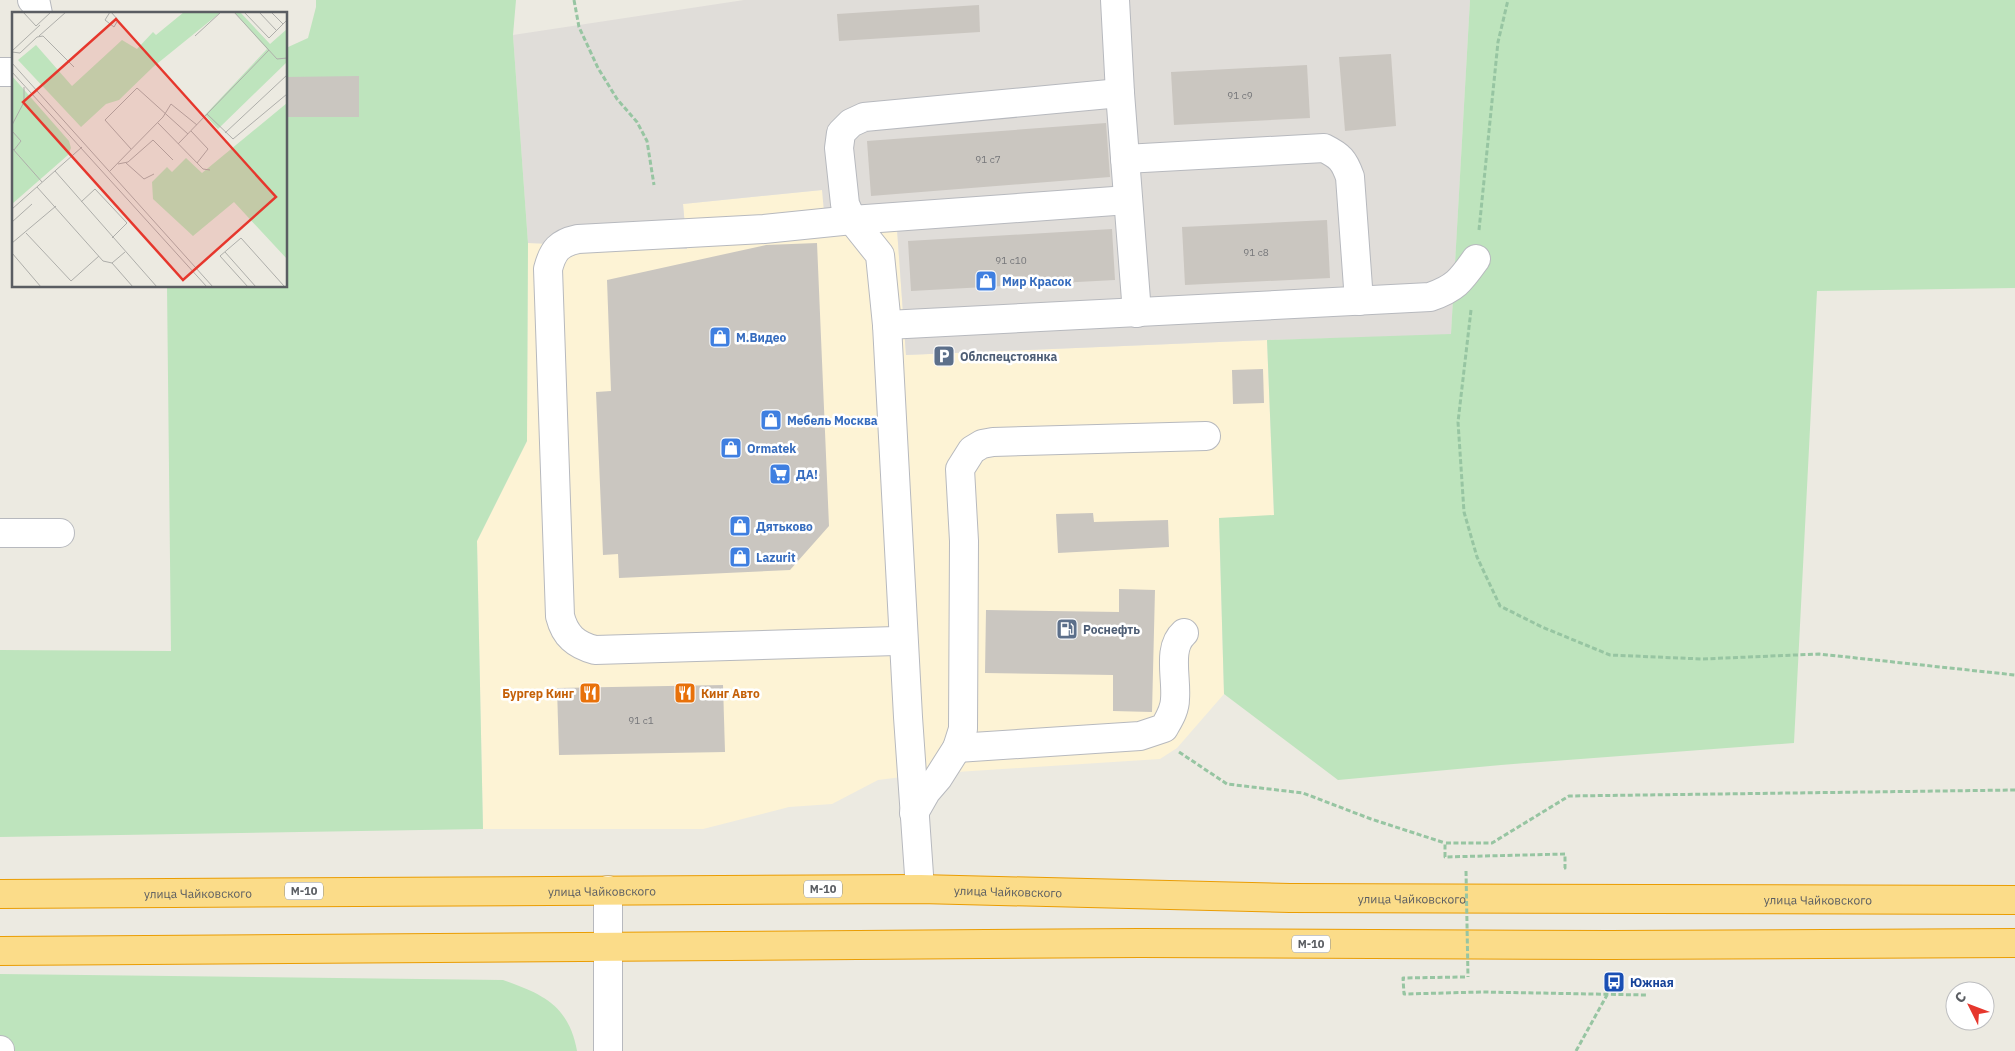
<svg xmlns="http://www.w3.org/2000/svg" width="2015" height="1051" viewBox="0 0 2015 1051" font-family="'IBM Plex Sans',sans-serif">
  <rect width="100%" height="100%" fill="#eceae1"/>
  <!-- commercial -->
  <polygon fill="#fdf3d5" points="822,190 897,229 906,355 1267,340 1274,516 1219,518 1224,694 1177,748 1160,759 926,774 878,780 832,804 789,807 703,829 483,829 477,541 527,441 528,243 687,249 683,204"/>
  <!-- industrial -->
  <polygon fill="#e0ddd9" points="744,0 1470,0 1451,335 1267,340 906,355 897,229 826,234 822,190 683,204 687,249 528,243 513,35"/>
  <!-- green -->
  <g fill="#bee4bd">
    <polygon points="316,0 516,0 513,35 528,243 527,441 477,541 483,829 0,837 0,650 171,651 167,286 286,286 286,48 308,38 316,7"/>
    <polygon points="1470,0 2015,0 2015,288 1817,291 1794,743 1501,765 1338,780 1224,694 1219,518 1274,515 1267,340 1451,334"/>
    <path d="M0,974l503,6c40,14 66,26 74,71h-577z"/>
  </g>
  <!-- building -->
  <g fill="#cac6c0">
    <polygon points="979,5 980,32 839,41 837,14"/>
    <polygon points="1391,54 1396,126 1345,131 1339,57"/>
    <polygon points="1307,65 1310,118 1174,125 1171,72"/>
    <polygon points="359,76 359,117 286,117 286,77"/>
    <polygon points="1106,123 1110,177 871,196 867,141"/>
    <polygon points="1327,220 1330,278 1185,285 1182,227"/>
    <polygon points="1112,229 1115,280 911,291 908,241"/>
    <polygon points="817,243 829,526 790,570 619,578 618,554 603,555 596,392 611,391 607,280 766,245"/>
    <polygon points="1263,369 1264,403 1233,404 1232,370"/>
    <polygon points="1093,513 1094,522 1168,520 1169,547 1058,553 1056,514"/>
    <polygon points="1119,589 1155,590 1152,712 1113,711 1113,675 985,673 986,610 1119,612"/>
    <polygon points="723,685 725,752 559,755 557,688"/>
  </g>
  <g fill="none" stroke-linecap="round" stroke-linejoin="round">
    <!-- minor casing -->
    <g stroke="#b7b9be" stroke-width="30">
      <g id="minor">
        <polyline points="32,0 36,4 38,14"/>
        <polyline points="1115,0 1120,93 1137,313"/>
        <polyline points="0,72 14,72"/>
        <path d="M1125,159l199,-11c16,8 20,12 26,29l9,124"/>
        <path d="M887,325l543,-28c26,-9 31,-17 46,-38"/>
        <polyline points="0,533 60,533"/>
        <path d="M896,641l-301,9c-19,-5 -30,-14 -35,-34l-12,-347c5,-19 11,-26 30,-30l186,-10 88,-9 276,-20"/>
        <path d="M957,748l183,-12 24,-8c5,-9 11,-18 11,-29 2,-21 -8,-51 9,-66"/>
        <polyline points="914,813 926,792 938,778 957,748 963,729 964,541 960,469 972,450 982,444 993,442 1206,436"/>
        <polyline points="920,889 908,717 887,325 880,255 852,220 845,204 839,148 841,133 851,123 864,117 1120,93"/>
        <polyline points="0,1050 0,1051"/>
        <polyline points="608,1051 608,890"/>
      </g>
    </g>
    <!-- highway casing -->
    <g stroke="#ea9d03" stroke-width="30">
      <g id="highway">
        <path id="s1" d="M0,894l920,-5 370,9 725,2"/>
        <polyline points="0,951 1140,943 1610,945 2015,943"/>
      </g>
    </g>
    <!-- path -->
    <g stroke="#97c5a2" stroke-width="3" stroke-dasharray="5 2.5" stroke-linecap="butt">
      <polyline points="574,0 579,27 598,68 617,99 637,122 647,141 654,185"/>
      <polyline points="1479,230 1498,42 1508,0"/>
      <polyline points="1471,310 1458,422 1464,512 1477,557 1500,606 1542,627 1610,655 1702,659 1819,654 2015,675"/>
      <polyline points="1179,752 1227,784 1303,793 1371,819 1445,843"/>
      <polyline points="1564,868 1565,868 1565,854 1445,857 1445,843 1492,843 1569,796 2015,790"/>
      <polyline points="1465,977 1403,978 1404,994 1483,992 1646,995"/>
      <polyline points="1576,1051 1607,995"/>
    </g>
    <!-- minor -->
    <use href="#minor" stroke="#fff" stroke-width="28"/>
    <!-- highway -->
    <use href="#highway" stroke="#fbdc89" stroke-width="28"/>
    <!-- path-bridge -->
    <polyline stroke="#97c5a2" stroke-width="3" stroke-dasharray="5 2.5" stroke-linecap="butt" points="1466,871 1468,977"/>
  </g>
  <!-- icons -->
  <defs>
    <g id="shop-square" transform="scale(1.125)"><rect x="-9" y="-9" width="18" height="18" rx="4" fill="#3f7fe0" stroke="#fff"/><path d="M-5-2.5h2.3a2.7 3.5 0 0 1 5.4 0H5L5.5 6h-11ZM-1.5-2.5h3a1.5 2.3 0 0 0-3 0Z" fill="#fff"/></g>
    <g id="parking-square" transform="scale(1.125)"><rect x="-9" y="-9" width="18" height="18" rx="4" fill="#5c6f8a" stroke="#fff"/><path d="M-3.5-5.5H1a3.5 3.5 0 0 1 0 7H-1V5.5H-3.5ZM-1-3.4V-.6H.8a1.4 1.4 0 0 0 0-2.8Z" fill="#fff"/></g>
    <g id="supermarket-square" transform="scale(1.125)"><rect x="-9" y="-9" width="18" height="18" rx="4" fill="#3f7fe0" stroke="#fff"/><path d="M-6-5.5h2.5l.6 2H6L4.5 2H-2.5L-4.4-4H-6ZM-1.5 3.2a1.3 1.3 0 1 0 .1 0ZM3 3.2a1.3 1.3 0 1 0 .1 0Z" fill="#fff"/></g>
    <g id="fuel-square" transform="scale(1.125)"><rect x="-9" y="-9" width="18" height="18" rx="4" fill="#5c6f8a" stroke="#fff"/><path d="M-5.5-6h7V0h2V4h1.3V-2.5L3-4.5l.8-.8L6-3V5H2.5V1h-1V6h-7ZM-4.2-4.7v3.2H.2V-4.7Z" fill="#fff"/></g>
    <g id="restaurant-square" transform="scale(1.125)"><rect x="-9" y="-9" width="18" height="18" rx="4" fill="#e8710a" stroke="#fff"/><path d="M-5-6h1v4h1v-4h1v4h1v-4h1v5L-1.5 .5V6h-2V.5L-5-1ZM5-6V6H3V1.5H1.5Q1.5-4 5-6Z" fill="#fff"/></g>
    <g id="bus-square" transform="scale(1.125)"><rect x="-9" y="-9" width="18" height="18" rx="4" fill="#1a4fb4" stroke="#fff"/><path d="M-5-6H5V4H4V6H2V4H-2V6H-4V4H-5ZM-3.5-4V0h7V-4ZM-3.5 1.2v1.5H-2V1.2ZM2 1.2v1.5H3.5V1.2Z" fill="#fff"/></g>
  </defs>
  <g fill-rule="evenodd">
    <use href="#shop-square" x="986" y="281"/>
    <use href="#shop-square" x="720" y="337"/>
    <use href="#parking-square" x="944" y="356"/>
    <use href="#shop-square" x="771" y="420"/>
    <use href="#shop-square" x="731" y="448"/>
    <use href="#supermarket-square" x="780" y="474"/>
    <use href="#shop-square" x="740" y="526"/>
    <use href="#shop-square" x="740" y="557"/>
    <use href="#fuel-square" x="1067" y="629"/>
    <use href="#restaurant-square" x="590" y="693"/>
    <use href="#restaurant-square" x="685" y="693"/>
    <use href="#bus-square" x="1614" y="982"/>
  </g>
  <g text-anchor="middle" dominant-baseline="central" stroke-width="5" stroke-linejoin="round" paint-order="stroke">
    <!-- number labels -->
    <g font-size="10" fill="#76777a">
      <text x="1240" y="95">91 с9</text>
      <text x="988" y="159">91 с7</text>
      <text x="1256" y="252">91 с8</text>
      <text x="1011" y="260">91 с10</text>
      <text x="641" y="720">91 с1</text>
    </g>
    <!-- shield labels -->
    <g fill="#fff" stroke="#8c8e91" stroke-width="1">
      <rect x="804" y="880.5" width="38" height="17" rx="4"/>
      <rect x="285" y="882.5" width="38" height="17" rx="4"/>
      <rect x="1292" y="935.5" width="38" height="17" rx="4"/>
    </g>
    <g font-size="11" font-weight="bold" fill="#5a5d62">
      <text x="823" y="889">М-10</text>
      <text x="304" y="891">М-10</text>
      <text x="1311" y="944">М-10</text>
    </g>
    <!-- shop labels -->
    <g font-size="12" font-weight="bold" fill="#366cbe" stroke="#fff" text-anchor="start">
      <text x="1002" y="281">Мир Красок</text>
      <text x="736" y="337">М.Видео</text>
      <text x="787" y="420">Мебель Москва</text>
      <text x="747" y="448">Ormatek</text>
      <text x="796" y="474">ДА!</text>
      <text x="756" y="526">Дятьково</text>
      <text x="756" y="557">Lazurit</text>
    </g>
    <!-- service labels -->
    <g font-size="12" font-weight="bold" fill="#4e5e75" stroke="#fff" text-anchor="start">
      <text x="960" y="356">Облспецстоянка</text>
      <text x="1083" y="629">Роснефть</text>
    </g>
    <!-- food labels -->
    <g font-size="12" font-weight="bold" fill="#c56008" stroke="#fff" text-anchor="end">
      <text x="574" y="693">Бургер Кинг</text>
      <text x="701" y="693" text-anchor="start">Кинг Авто</text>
    </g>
    <!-- street labels -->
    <g font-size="12" fill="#5a5d62" stroke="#fff">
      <text stroke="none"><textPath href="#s1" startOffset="602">улица Чайковского</textPath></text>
      <text stroke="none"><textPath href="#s1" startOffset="1008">улица Чайковского</textPath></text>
      <text stroke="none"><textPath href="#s1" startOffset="198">улица Чайковского</textPath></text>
      <text stroke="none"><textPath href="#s1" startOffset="1412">улица Чайковского</textPath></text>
      <text stroke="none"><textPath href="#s1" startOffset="1818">улица Чайковского</textPath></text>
    </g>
    <!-- transit labels -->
    <g font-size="12" font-weight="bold" fill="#164399" stroke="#fff" text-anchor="start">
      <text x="1630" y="982">Южная</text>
    </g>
  </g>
  <!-- overview -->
  <g transform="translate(12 12)">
    <rect width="275" height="275" fill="#eceae1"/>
    <path d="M172,0h37l-68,55 -34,33 -13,4 -25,23 -63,-67 18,-15 36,41 50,-46 15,9 16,-17 3,3zM222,0h6l30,32 17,-15v33l-69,67 -13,-14 62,-66zM0,64l57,65 2,7 -3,7 -56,49zM275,91v156l-53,-57 -41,34 -40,-37 -1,-17 15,-15 5,5 14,-14 16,15z" fill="#bee4bd"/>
    <path fill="none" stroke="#aeaeaa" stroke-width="1" d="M11,0l13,14 15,-14M98,0l-5,8 9,7 4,-7 -7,-8M222,0l43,47 10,-1M232,0l25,26 18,-18M247,0l17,18M259,0l12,12M27,24l27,-24M183,24l26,-24M0,39l28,-26M0,40l8,1 17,-16 6,-1 31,31M0,51l201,224M0,60l195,215M195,102l26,25 54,-45M146,111l45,46 7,1M0,113l12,-23v-15M0,119l9,10 -7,9M179,119l17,18 -11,14M213,121l62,-58M166,132l91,-94M0,136l30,34M119,137l-26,-29 32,-32 51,46M114,151l18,16 10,-5M106,152l10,-2 25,-22 20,20M43,159l102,116M98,159l53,-54 8,-13 26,21M25,175l66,74 9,2 13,-11M69,190l14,-13 32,34 -15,15M0,197l70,-62M0,210l20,-18M14,221l45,48 28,-25M0,231l44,-37M213,240l31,35M0,241l29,34M100,251l21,24M236,275l-28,-31 21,-18 43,48"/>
    <path fill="#e6372d" fill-opacity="0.15" stroke="#e6372d" stroke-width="2.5" d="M104,7l160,178 -93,83 -160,-178z"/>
    <rect width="275" height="275" fill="none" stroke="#5a5d62" stroke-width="2.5"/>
  </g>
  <!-- north arrow -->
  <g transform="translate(1970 1006) rotate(312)"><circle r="24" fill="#ffffff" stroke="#bdbec0"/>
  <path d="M0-4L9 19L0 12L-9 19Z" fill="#e6372d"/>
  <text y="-8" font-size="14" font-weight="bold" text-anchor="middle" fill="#5a5d62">С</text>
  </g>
</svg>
